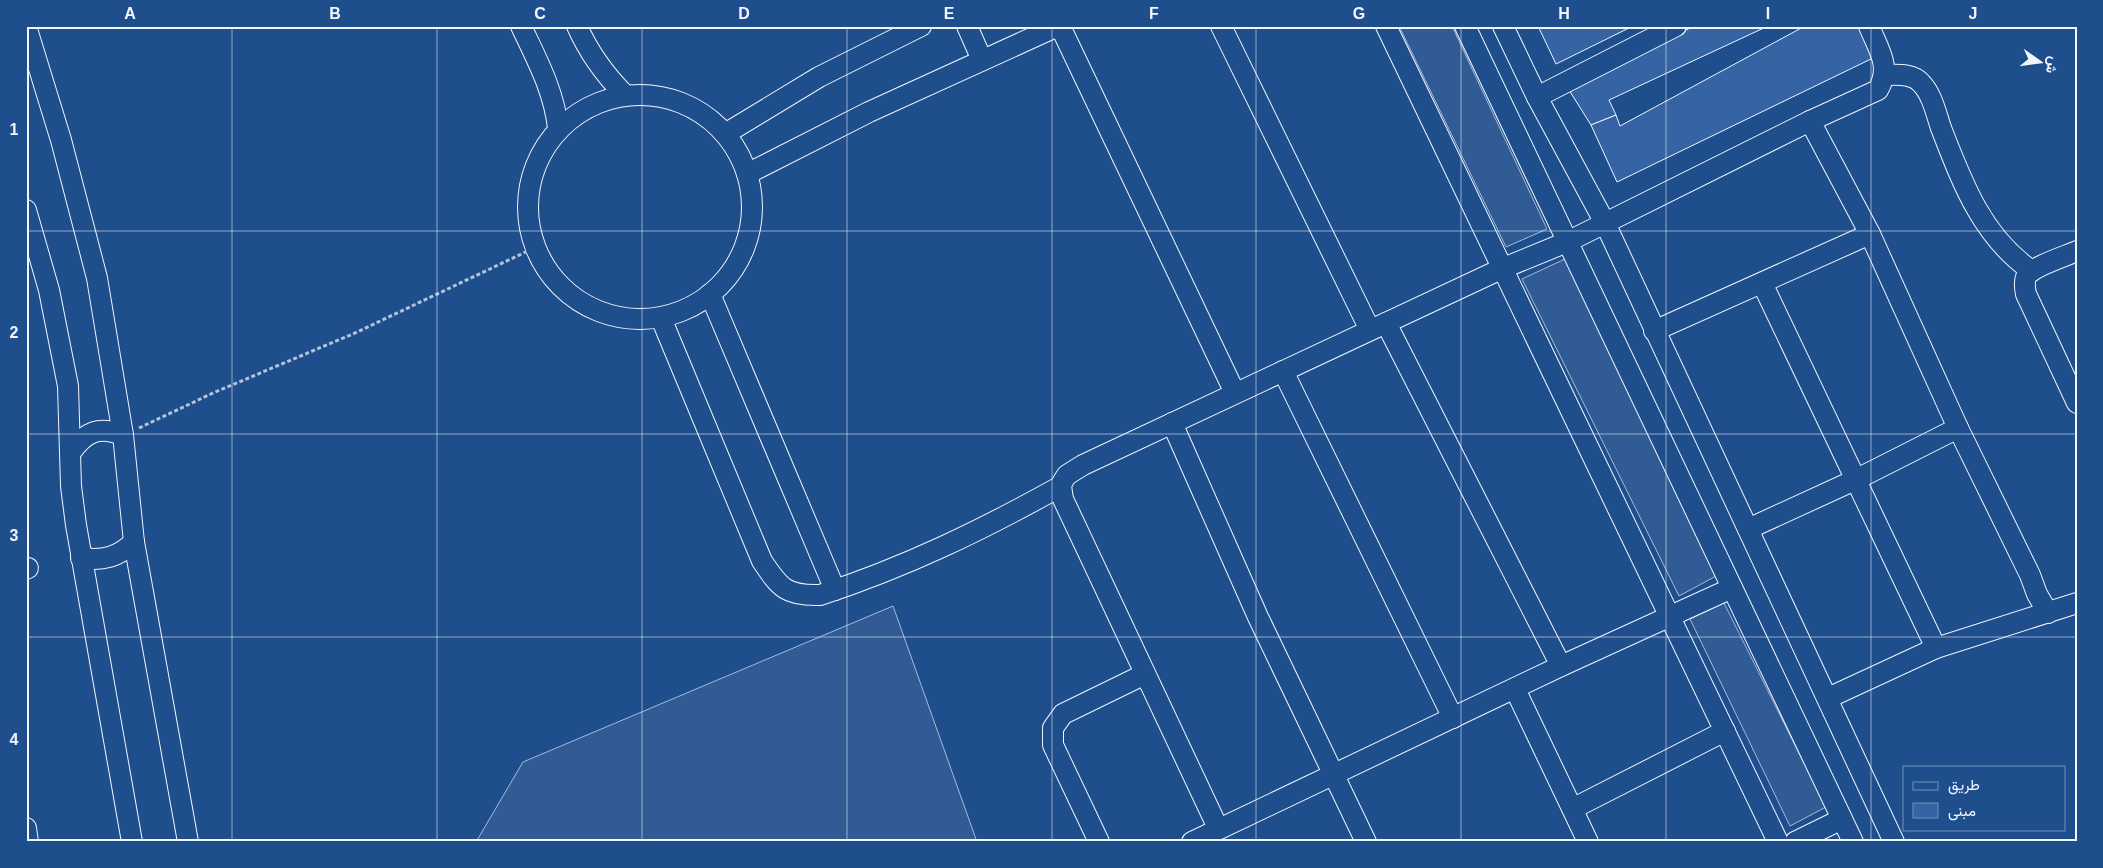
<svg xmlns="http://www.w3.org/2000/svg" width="2103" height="868" viewBox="0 0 2103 868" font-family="Helvetica,Vazirmatn,sans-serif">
  <rect width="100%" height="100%" fill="#1f4e8c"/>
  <!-- built -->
  <g fill="#305b95" stroke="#a8bbd7">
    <polygon points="1399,26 1452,26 1547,229 1506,247"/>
    <polygon points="1565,259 1716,576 1679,596 1522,279"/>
    <polygon points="1724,603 1826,807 1790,826 1690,619"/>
    <polygon points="893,606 977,842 476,842 523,762"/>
  </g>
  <!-- building -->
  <g fill="#3563a3" stroke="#f2f6ff">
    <polygon points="1538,26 1633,26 1556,64"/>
    <polygon points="1694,26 1768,26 1609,100 1616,115 1591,125 1569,90"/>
    <polygon points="1805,26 1859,26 1873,58 1617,182 1591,125 1616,115 1620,126"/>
  </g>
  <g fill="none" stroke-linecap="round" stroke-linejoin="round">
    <!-- minor casing -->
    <g stroke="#f2f6ff" stroke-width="22">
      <g id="minor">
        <polyline points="26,26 61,140 97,278 123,435 134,542 188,842"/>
        <path d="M521,26c16,34 33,65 37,102"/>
        <path d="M577,26c12,27 27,48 48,69"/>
        <polyline points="967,26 982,60"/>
        <polyline points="1060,26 1235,393"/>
        <polyline points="1221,26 1370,330"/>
        <path d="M1386,26c129,273 263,543 392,816"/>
        <polyline points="1465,26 1853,842"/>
        <polyline points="1503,26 1537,97 1605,223 1894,842"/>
        <path d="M1885,75c12,0 27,-2 36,8 11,11 15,30 20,45 21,54 41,109 91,143"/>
        <circle cx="640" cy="207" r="112"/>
        <polyline points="1537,97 1676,26"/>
        <polyline points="1810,121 1870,234 1958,428 2030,575 2037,594 2048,613"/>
        <polyline points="725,134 819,77 921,26"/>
        <polyline points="747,174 869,112 1058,26"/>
        <polyline points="26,210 49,290 68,386 71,486 76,525 132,842"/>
        <path d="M2077,251c-11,5 -46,16 -51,26 -2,5 -1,12 0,17l51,109"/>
        <polyline points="1762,283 1936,648"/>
        <polyline points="710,294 835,590"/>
        <path d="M661,318l101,243c18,27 24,35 58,34 86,-28 162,-65 241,-109"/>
        <polyline points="1386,323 1561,666"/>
        <polyline points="1654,331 1870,234"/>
        <polyline points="1283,371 1453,718"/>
        <polyline points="1172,423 1258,617 1366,842"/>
        <path d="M71,452c15,-21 28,-26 52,-17"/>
        <polyline points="1748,529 1857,479 1958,428"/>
        <path d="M81,558c23,3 37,-1 53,-16"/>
        <polyline points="26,569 28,568"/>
        <polyline points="1515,689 1588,842"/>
        <polyline points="1828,698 1936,648 2077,603"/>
        <polyline points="1574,808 1725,731"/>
        <polyline points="26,828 28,842"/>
        <path d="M1218,828l-155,-329 -2,-13 2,-5 4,-6 16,-10 418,-196 66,-27 243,-121 68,-31c14,-24 0,-41 -9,-64"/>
        <polyline points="1099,842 1053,745 1053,728 1063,714 1145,674"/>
        <polyline points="1192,842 1561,666 1732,588"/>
        <polyline points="1795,842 1842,819"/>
      </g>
    </g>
    <!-- path -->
    <g stroke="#b3c4dc" stroke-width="3" stroke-dasharray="4 2.5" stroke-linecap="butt">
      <polyline points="139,428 213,393 355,333 534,248"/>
      <polyline points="26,543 27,543"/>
    </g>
    <!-- minor -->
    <use href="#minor" stroke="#1f4e8c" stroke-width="20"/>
  </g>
  <!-- grid -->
  <path fill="none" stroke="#f2f6ff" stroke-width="1" stroke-opacity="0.55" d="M232,26v816M437,26v816M642,26v816M847,26v816M1052,26v816M1256,26v816M1461,26v816M1666,26v816M1871,26v816M26,231h2051M26,434h2051M26,637h2051"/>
  <!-- border -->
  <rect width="2103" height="868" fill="none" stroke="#1f4e8c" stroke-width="55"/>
  <!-- legend -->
  <rect x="1903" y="766" width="162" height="65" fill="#1f4e8c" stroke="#7391ba"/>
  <rect x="1913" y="782" width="25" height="8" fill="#1f4e8c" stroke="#7391ba"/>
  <text x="1948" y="790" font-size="15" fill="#f2f6ff">طريق</text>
  <rect x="1913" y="803" width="25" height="15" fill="#3563a3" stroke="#7391ba"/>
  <text x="1948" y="816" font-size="15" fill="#f2f6ff">مبنى</text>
  <!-- north arrow -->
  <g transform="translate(2040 62) rotate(104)" stroke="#1f4e8c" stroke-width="4" paint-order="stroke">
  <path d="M0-4L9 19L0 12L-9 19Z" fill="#f2f6ff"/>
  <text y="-8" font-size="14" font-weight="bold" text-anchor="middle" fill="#f2f6ff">ش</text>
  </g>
  <rect x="28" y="28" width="2048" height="812" fill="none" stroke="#f2f6ff" stroke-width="2"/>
  <g font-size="16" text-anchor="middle" font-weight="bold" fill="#f2f6ff">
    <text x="130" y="19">A</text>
    <text x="335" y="19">B</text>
    <text x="540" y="19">C</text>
    <text x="744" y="19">D</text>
    <text x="949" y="19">E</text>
    <text x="1154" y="19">F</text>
    <text x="1359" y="19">G</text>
    <text x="1564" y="19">H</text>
    <text x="1768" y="19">I</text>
    <text x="1973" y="19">J</text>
    <text x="14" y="135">1</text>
    <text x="14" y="338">2</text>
    <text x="14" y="541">3</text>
    <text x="14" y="745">4</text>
  </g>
</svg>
